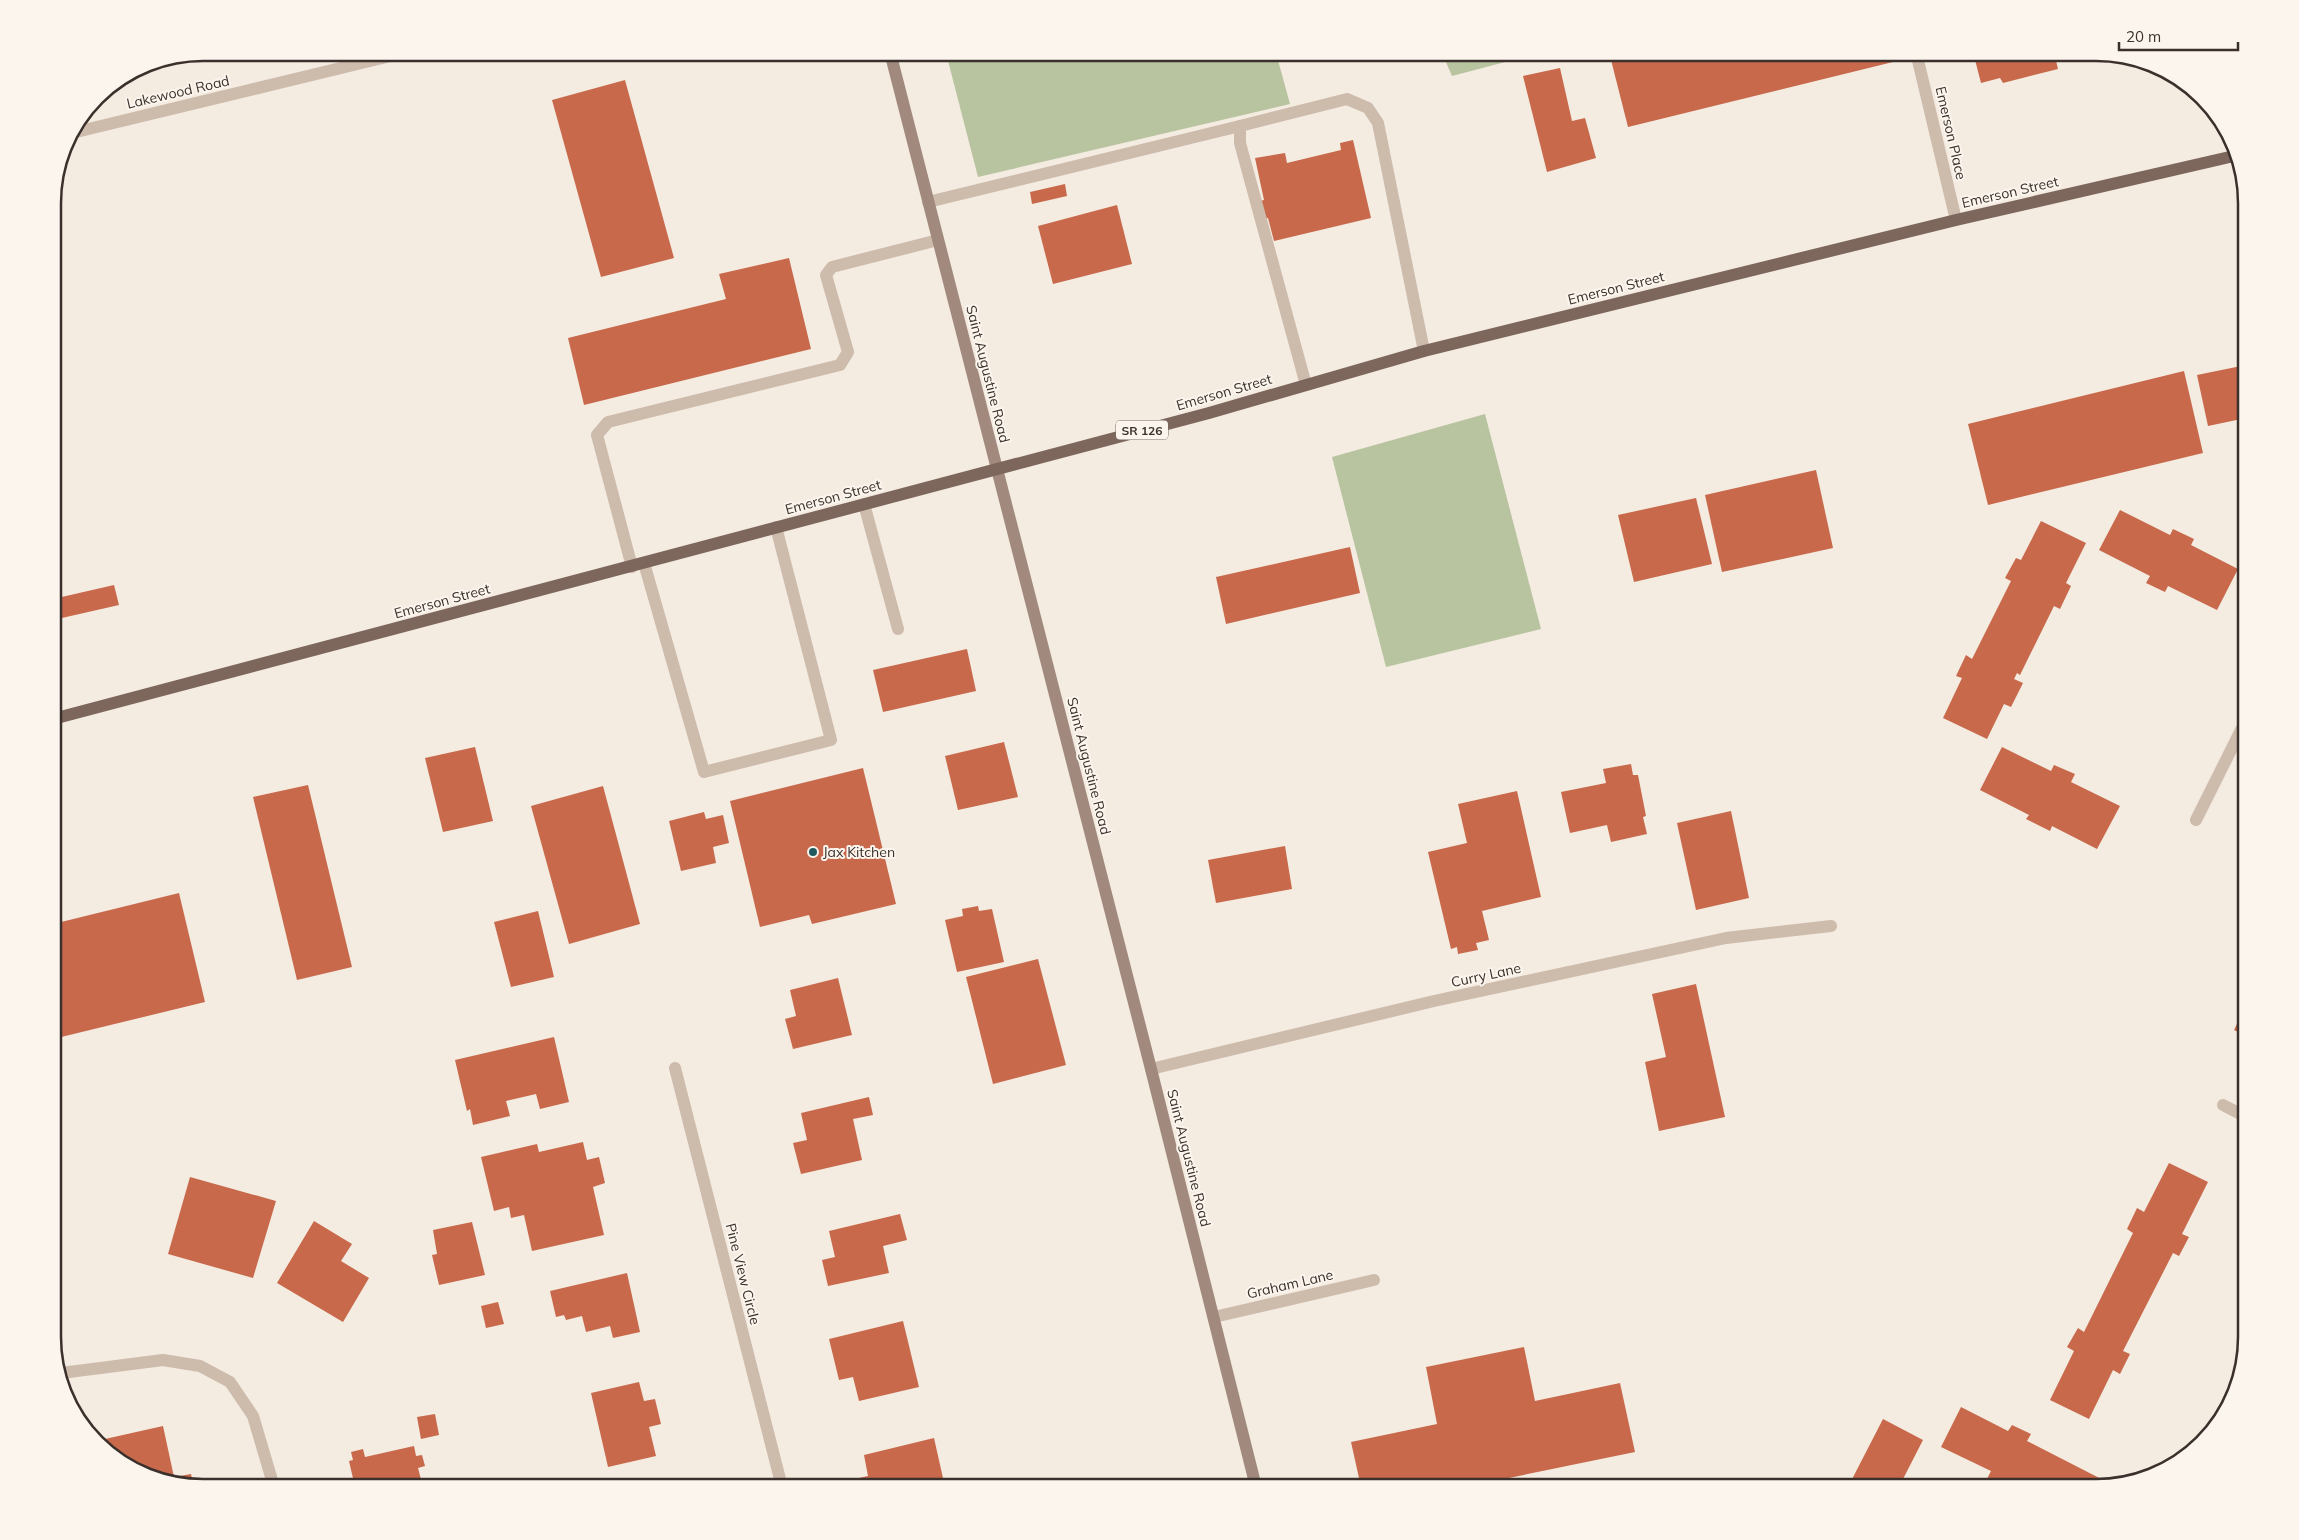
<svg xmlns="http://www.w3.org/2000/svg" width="2299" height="1540" viewBox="0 0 2299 1540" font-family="Mulish,sans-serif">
  <rect width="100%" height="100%" fill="#f4ebe1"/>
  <!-- green -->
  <g fill="#b8c4a0">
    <polygon points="946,53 1276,53 1290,104 978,177"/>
    <polygon points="1442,53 1539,53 1452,76"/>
    <polygon points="1485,414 1541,629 1386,667 1332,457"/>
  </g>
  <!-- building -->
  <g fill="#c8694b">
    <polygon points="1609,52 1895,52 1897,61 1628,127"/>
    <polygon points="1973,52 2054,52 2058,69 2003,83 2000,78 1981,83"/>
    <polygon points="1560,68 1572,121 1585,118 1596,158 1547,172 1523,76"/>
    <polygon points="625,80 674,258 601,277 552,100"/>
    <polygon points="1353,140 1371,218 1274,241 1268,218 1264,219 1260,201 1264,200 1255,158 1285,153 1287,163 1341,150 1340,143"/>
    <polygon points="1065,184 1067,196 1032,204 1030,192"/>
    <polygon points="1117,205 1132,264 1053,284 1038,226"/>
    <polygon points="789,258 811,349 584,405 568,338 726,299 719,274"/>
    <polygon points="2246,365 2246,418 2208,426 2197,375"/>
    <polygon points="2184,371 2203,453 1988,505 1968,424"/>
    <polygon points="1816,470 1833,548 1722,572 1705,495"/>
    <polygon points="1696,498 1712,564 1634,582 1618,515"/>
    <polygon points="2120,510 2170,535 2173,529 2194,539 2191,545 2238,569 2217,610 2168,586 2165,592 2146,583 2150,576 2099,550"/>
    <polygon points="2041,521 2086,543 2066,583 2071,586 2060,609 2054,606 2020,675 2017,673 2014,679 2023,683 2011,707 2004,704 1987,739 1943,718 1962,678 1956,676 1966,655 1972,659 2011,581 2005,578 2016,558 2021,560"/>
    <polygon points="1350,547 1360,593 1226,624 1216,577"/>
    <polygon points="114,585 119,605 53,620 53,599"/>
    <polygon points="967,649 976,691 883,712 873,670"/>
    <polygon points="1004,742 1018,797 958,810 945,756"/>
    <polygon points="475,747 493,821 443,832 425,758"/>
    <polygon points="2002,747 2051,771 2054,765 2075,774 2071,782 2120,806 2097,849 2052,826 2050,831 2026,819 2029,815 1980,790"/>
    <polygon points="1631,764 1633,775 1638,775 1646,816 1643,817 1647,834 1611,842 1607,825 1570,833 1561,792 1606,783 1603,769"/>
    <polygon points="863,768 896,904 812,924 809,915 760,927 730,801"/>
    <polygon points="308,785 352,967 297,980 253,797"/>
    <polygon points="603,786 640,924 569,944 531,806"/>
    <polygon points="1517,791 1541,897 1482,911 1489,940 1476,943 1478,950 1458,954 1457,947 1451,949 1428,852 1467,843 1458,804"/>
    <polygon points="1731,811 1749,898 1696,910 1677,823"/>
    <polygon points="704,812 706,819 723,815 729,843 713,847 716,863 681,871 669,821"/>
    <polygon points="1285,846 1292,889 1216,903 1208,860"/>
    <polygon points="179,893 205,1002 53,1039 53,924"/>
    <polygon points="978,906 979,911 992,909 1004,962 957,972 945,920 963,916 962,909"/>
    <polygon points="538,911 554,977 511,987 494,922"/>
    <polygon points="1038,959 1066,1065 993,1084 966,977"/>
    <polygon points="838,978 852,1035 793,1049 785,1019 796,1016 790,990"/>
    <polygon points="1696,984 1725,1117 1659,1131 1645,1062 1666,1057 1652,994"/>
    <polygon points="2246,1005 2246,1036 2234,1030"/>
    <polygon points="554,1037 569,1102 540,1109 536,1094 506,1101 510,1116 473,1125 470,1109 467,1111 455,1060"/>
    <polygon points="869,1097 873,1115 853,1119 862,1160 801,1174 793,1143 807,1140 801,1113"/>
    <polygon points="583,1142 587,1160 599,1157 605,1183 593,1187 604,1235 532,1251 524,1215 511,1218 509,1207 494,1211 481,1157 537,1144 539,1152"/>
    <polygon points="2169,1163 2208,1182 2182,1234 2189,1237 2179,1256 2173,1253 2123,1351 2130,1354 2120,1374 2113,1370 2089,1419 2050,1400 2074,1351 2067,1347 2078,1328 2084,1332 2133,1233 2127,1229 2137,1208 2144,1212"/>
    <polygon points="190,1177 276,1201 253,1278 168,1254"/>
    <polygon points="900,1214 907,1240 883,1246 889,1273 828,1286 822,1260 835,1257 829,1231"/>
    <polygon points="314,1221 352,1244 341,1261 369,1278 343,1322 277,1283"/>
    <polygon points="472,1222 485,1275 439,1285 432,1255 437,1254 433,1230"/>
    <polygon points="627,1273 640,1332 613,1338 610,1326 586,1332 582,1316 566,1320 564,1315 556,1317 550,1291"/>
    <polygon points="498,1302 504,1324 486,1328 481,1306"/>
    <polygon points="903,1321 919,1387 859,1401 853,1377 839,1380 829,1339"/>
    <polygon points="1524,1347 1535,1401 1620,1383 1635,1452 1465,1487 1361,1487 1351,1442 1437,1424 1426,1367"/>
    <polygon points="639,1382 644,1401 655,1399 661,1424 649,1427 656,1456 608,1467 591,1393"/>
    <polygon points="2226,1403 2229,1404 2219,1423 2217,1421"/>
    <polygon points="1961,1407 2008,1431 2012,1425 2031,1434 2027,1441 2111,1484 2096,1487 2022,1487 2007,1480 2004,1487 1987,1479 1991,1471 1941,1447"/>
    <polygon points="435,1414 439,1435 421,1439 417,1417"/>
    <polygon points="1883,1419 1923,1440 1903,1479 1909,1482 1906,1487 1848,1487"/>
    <polygon points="163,1426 174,1477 191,1474 194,1486 155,1480 119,1462 108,1450 105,1439"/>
    <polygon points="934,1438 945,1487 852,1487 850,1480 868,1476 864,1455"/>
    <polygon points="414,1446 416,1456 422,1455 425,1466 418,1468 423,1487 355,1487 349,1461 353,1460 351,1452 363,1449 365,1457"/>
  </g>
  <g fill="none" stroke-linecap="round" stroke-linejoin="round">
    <!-- service -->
    <g stroke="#cdbbac" stroke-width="12">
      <polyline points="928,202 1240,126"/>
      <polyline points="1306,385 1240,143 1240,126 1347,99 1368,108 1378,123 1424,351"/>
      <polyline points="864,504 898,629"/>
      <polyline points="644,563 704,772 831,740 776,527"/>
      <polyline points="632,567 597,435 608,422 840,365 848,352 826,275 832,267 938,240"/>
    </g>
    <!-- minor -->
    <g stroke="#cdbbac" stroke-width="12">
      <polyline points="1916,52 1956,220"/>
      <polyline points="72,133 407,52"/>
      <polyline points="2196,820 2246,720"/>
      <polyline points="675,1068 782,1487"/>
      <polyline points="1151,1069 1434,1001 1726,938 1831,926"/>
      <polyline points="2223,1105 2246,1117"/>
      <polyline points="1214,1317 1374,1280"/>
      <polyline points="61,1373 163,1360 200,1366 230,1382 253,1416 274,1487"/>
    </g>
    <!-- secondary -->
    <polyline stroke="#a18a7d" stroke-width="12" points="890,52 1151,1069 1256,1487"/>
    <!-- primary -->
    <polyline stroke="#7d675c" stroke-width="12" points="53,719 1209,413 1424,351 1956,220 2234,156"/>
  </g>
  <!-- markers -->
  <circle fill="#1f5a5e" stroke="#fbf5ee" stroke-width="2" cx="813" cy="852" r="5"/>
  <g text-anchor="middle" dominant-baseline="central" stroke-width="4" stroke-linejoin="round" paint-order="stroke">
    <!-- shield labels -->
    <rect fill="#fbf5ee" stroke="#756b66" stroke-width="1" x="1116" y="420.5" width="52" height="19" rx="4"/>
    <g font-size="12" font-weight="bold" fill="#3b302b">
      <text x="1142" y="430">SR 126</text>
    </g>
    <!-- street labels -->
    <g font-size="14" fill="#3b302b" stroke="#fbf5ee">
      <text transform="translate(178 92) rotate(-13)">Lakewood Road</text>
      <text transform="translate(1951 133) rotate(77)">Emerson Place</text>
      <text transform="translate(2010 192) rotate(-13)">Emerson Street</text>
      <text transform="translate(1616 288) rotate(-14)">Emerson Street</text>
      <text transform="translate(988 374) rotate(76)">Saint Augustine Road</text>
      <text transform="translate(1224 392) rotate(-16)">Emerson Street</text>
      <text transform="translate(833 497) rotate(-15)">Emerson Street</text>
      <text transform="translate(442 601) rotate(-15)">Emerson Street</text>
      <text transform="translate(1089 766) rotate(76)">Saint Augustine Road</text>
      <text transform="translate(1486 975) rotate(-12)">Curry Lane</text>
      <text transform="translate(1189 1158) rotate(76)">Saint Augustine Road</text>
      <text transform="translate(743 1274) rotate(76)">Pine View Circle</text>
      <text transform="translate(1290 1284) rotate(-13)">Graham Lane</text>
    </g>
    <!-- poi labels -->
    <g font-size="14" fill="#3b302b" stroke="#fbf5ee" text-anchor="start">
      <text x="823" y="852">Jax Kitchen</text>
    </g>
  </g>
  <!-- crop -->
  <path d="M0 0H2299V1540H0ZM203 61H2096A142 142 0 0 1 2238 203V1337A142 142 0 0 1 2096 1479H203A142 142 0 0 1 61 1337V203A142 142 0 0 1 203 61Z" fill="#fbf5ee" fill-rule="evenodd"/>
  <path fill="none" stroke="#3b302b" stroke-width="2.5" d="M203 61H2096A142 142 0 0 1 2238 203V1337A142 142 0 0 1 2096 1479H203A142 142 0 0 1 61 1337V203A142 142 0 0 1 203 61Z"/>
  <!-- scale -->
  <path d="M2119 42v8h119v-8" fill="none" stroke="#3b302b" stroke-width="2.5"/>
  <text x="2126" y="42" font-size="15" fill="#3b302b" stroke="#fbf5ee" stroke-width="4" paint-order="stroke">20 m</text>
</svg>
